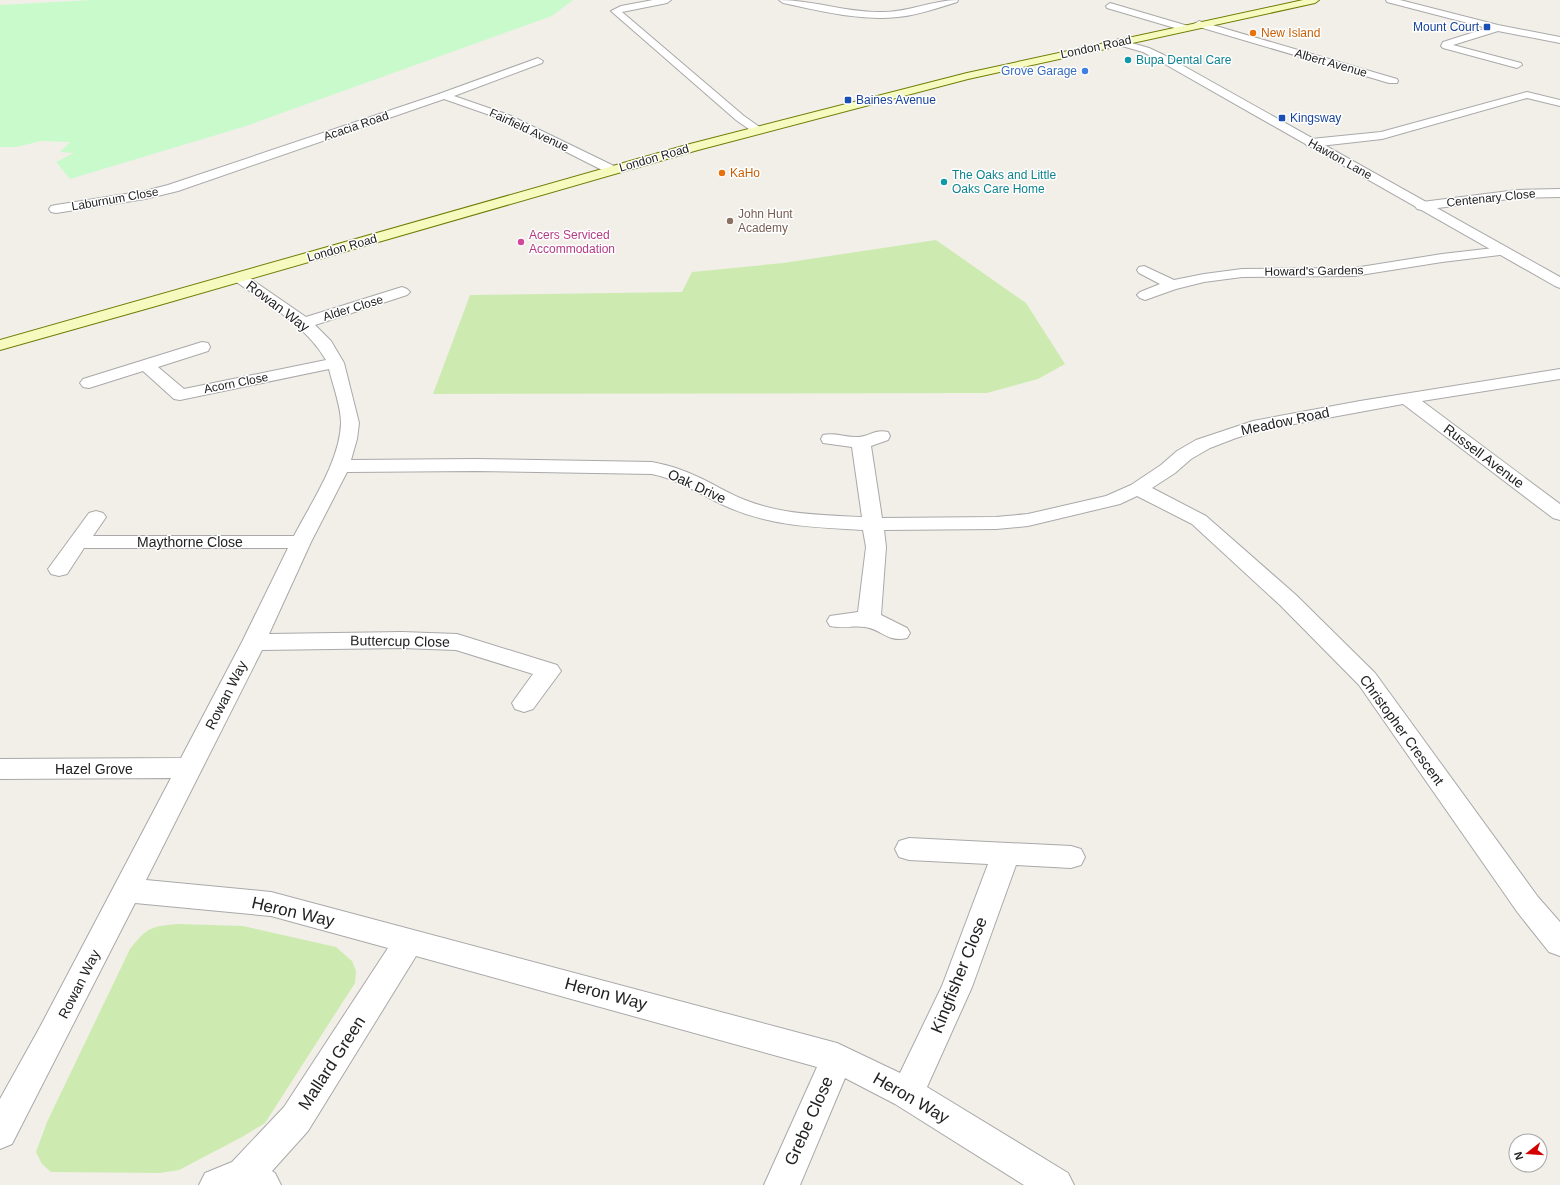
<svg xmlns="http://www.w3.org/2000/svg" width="1560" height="1185" viewBox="0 0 1560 1185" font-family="Arial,sans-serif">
  <rect width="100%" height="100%" fill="#f2efe9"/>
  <!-- grass -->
  <g fill="#cdebb0">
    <polygon points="936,240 1026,303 1065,364 1038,379 987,393 433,394 470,295 682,292 692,272 783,263"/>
    <path d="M179,924l64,2 93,21 16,14 4,10 -1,12 -90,140 -23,14 -63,33 -19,3 -109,-1 -9,-8 -6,-12 11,-30 83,-173c17,-22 22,-23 49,-25z"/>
  </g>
  <!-- park -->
  <polygon fill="#c8facc" points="91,0 573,0 552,16 246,126 70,179 56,162 74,153 60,152 70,142 41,141 16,147 0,147 0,5"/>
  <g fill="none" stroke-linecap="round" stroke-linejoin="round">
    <!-- minor casing -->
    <g stroke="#a9a9a9" stroke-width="2">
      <g id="minor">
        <polygon points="653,0 671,0 667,3 622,12 744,116 761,128 763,130 761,132 753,132 736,120 611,11 621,6"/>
        <path d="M779,0c35,0 68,13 104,12 26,0 50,-12 75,-12l-1,2c-19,6 -39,13 -59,15 -39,4 -77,-6 -115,-14z"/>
        <polygon points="1386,0 1400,0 1498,25 1560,37 1560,43 1498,31 1453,45 1521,63 1522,65 1517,68 1443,48 1441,46 1443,42 1487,28 1387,2"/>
        <polygon points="1110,3 1188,26 1190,28 1185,31 1107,8 1106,6"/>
        <polygon points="1199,21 1397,79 1398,81 1397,83 1389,83 1196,26 1194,24"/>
        <polygon points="538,58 543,61 542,63 454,96 509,115 616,167 618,170 616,173 608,173 501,119 444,99 178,191 145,199 56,213 51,212 49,209 51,206 56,205 145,191 168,185 436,95"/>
        <polygon points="1527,92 1560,100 1560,106 1527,98 1382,139 1311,147 1307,146 1305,143 1307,140 1311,139 1381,132"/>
        <polygon points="1560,189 1560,197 1517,198 1422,210 1417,209 1415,206 1417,203 1422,202 1517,190"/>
        <polygon points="1503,247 1508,248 1510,251 1508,254 1442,262 1354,276 1242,277 1204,282 1176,289 1145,300 1140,298 1137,295 1140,292 1160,284 1139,273 1137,270 1139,267 1144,266 1174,280 1204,274 1242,269 1354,268 1442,254"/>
        <path d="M240,274l5,1 61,42 96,-30 5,2 3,3 -3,3 -92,30 16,16 13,22 15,60 -2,16 -6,21 124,-1 177,3c16,3 32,8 46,15 16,7 31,17 47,23 38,15 76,15 117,17l-10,-70 -29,-4 -2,-4 2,-4c13,-3 24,3 36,2 11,-1 17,-8 29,-5l2,4 -2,4 -17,6 11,72 114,-1 32,-3 78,-18 25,-11 30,-20 16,-14 19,-11 57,-19 107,-20 200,-32v10l-138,22 138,103v16l-7,-2 -150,-114 -141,26 -26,8 -26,10 -19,11 -16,14 -23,15 54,28 90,79 79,78 163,224 22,25v34l-11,-4 -31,-39 -159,-228 -79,-80 -88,-81 -55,-28 -17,8 -92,22 -32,3 -112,1 2,17 -5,68 26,13 3,5 -3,5c-19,5 -26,-9 -42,-11 -12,-2 -23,2 -35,-1l-3,-5 3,-5 28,-4 8,-65 -3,-17c-47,-3 -88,-3 -133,-22 -26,-11 -49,-28 -78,-34l-177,-3 -128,1 -36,70 -42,92 133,-2 55,2 100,31 4,6 -28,38 -9,3 -9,-3 -3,-6 21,-29 -77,-24 -54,-2 -140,2 -116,230 125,12 566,151 63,30 42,-87 46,-122 -79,-4 -10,-3 -4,-8 4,-8 10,-3 162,8 10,3 4,8 -4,8 -10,3 -55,-3 -44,122 -45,100 141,86 6,12h-50l-129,-81 -50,-26 -45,107h-36l53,-118 -401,-111 -108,175 -36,40 3,2 6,12h-82l6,-12 27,-11 52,-55 104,-159 -117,-32 -136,-13 -123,241 -12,5v-50l40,-72 131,-249 -171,1v-20l181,-1 61,-116 46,-94h-204l-17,26 -8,2 -8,-2 -3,-5 41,-56 7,-2 7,2 3,4 -13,19h201c17,-33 46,-75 47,-113 0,-17 -8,-37 -12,-54l-149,31 -6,-1 -31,-28 -54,17 -6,-1 -3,-4 3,-4 119,-37 6,1 2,4 -2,4 -50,16 26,22 142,-29c-20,-35 -59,-56 -91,-79l-2,-3 2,-3z"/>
      </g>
    </g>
    <!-- tertiary casing -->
    <g stroke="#a9a9a9" stroke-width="2">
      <polygon id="tertiary" points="1118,39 1149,48 1164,55 1560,277 1560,288 1555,286 1156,59 1143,52 1115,44 1113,42"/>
    </g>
    <!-- secondary casing -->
    <g stroke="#707d05" stroke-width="2">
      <polygon id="secondary" points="1303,0 1319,0 1315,3 968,79 698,150 156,306 0,350 0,340 690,144 967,73"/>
    </g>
    <!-- minor -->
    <use href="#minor" fill="#fff" fill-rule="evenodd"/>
    <!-- tertiary -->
    <use href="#tertiary" fill="#fff" fill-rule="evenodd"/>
    <!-- secondary -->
    <use href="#secondary" fill="#f7fabf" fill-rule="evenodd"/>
  </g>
  <!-- markers -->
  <g fill="#1a4fb4" stroke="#fff" stroke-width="1.5">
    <rect x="1483" y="23" width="8" height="8" rx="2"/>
    <rect x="844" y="96" width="8" height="8" rx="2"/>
    <rect x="1278" y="114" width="8" height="8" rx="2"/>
  </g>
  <g fill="#e8710a" stroke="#fff" stroke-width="1.5">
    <circle cx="1253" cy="33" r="4"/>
    <circle cx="722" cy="173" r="4"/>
  </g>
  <g fill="#0f9aa8" stroke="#fff" stroke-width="1.5">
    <circle cx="1128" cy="60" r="4"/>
    <circle cx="944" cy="182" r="4"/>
  </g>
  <circle fill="#3f7fe0" stroke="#fff" stroke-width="1.5" cx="1085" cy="71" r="4"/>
  <circle fill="#8d6e63" stroke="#fff" stroke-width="1.5" cx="730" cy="221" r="4"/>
  <circle fill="#d1479c" stroke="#fff" stroke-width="1.5" cx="521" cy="242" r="4"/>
  <g text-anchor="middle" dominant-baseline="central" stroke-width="3" stroke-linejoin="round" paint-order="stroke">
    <!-- far-transit labels -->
    <g font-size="12" fill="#164399" stroke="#fff" text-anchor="start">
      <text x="1479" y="27" text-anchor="end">Mount Court</text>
      <text x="856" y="100">Baines Avenue</text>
      <text x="1290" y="118">Kingsway</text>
    </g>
    <!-- far-food labels -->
    <g font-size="12" fill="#c56008" stroke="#fff" text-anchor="start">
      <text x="1261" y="33">New Island</text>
      <text x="730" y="173">KaHo</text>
    </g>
    <!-- far-street labels -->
    <g font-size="12" fill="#222" stroke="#fff">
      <text transform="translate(1096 47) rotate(-12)">London Road</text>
      <text transform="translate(1331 63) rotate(16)">Albert Avenue</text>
      <text transform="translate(356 126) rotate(-19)">Acacia Road</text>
      <text transform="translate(529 130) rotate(25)">Fairfield Avenue</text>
      <text transform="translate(654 158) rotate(-16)">London Road</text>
      <text transform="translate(1340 159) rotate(29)">Hawton Lane</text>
      <text transform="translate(1491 198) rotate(-6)">Centenary Close</text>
      <text transform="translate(115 199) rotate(-10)">Laburnum Close</text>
      <text transform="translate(342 248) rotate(-16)">London Road</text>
      <text transform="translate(1314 271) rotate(-1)">Howard's Gardens</text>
      <text transform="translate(353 308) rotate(-17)">Alder Close</text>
      <text transform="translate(236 383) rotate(-11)">Acorn Close</text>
    </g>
    <!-- far-culture labels -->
    <g font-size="12" fill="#0d838f" stroke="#fff" text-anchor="start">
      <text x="1136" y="60">Bupa Dental Care</text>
      <text x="952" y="175">The Oaks and Little<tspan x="952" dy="14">Oaks Care Home</tspan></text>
    </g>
    <!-- far-shop labels -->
    <g font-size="12" fill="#366cbe" stroke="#fff" text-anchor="end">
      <text x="1077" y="71">Grove Garage</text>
    </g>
    <!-- far-education labels -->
    <g font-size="12" fill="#785e54" stroke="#fff" text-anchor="start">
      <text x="738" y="214">John Hunt<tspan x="738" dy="14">Academy</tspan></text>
    </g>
    <!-- far-hotel labels -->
    <g font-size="12" fill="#b23c85" stroke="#fff" text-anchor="start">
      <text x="529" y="235">Acers Serviced<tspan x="529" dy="14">Accommodation</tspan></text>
    </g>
    <!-- street labels -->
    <g font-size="14" fill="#222" stroke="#fff">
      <text transform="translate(278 306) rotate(37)">Rowan Way</text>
      <text transform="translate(1285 421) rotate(-12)">Meadow Road</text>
      <text transform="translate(1484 456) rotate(37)">Russell Avenue</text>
      <text transform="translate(697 486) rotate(25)">Oak Drive</text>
      <text x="190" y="542">Maythorne Close</text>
      <text transform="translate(400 641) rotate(1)">Buttercup Close</text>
      <text transform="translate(226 695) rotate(-63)">Rowan Way</text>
      <text transform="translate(1402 730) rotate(54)">Christopher Crescent</text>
      <text x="94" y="769">Hazel Grove</text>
      <text transform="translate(79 984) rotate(-63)">Rowan Way</text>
    </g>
    <!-- near-street labels -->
    <g font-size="17" fill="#222" stroke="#fff">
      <text transform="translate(293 912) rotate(13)">Heron Way</text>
      <text transform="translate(959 975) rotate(-68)">Kingfisher Close</text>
      <text transform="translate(606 994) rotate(15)">Heron Way</text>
      <text transform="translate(332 1063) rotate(-57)">Mallard Green</text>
      <text transform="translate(911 1098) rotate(30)">Heron Way</text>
      <text transform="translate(809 1121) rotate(-66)">Grebe Close</text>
    </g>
  </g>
  <!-- north arrow -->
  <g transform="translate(1528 1153) rotate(253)"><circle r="19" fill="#ffffff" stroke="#a7a7a7"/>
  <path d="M0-3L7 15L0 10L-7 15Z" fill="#d40000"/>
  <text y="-6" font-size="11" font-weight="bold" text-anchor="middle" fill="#222222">N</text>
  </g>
</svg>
